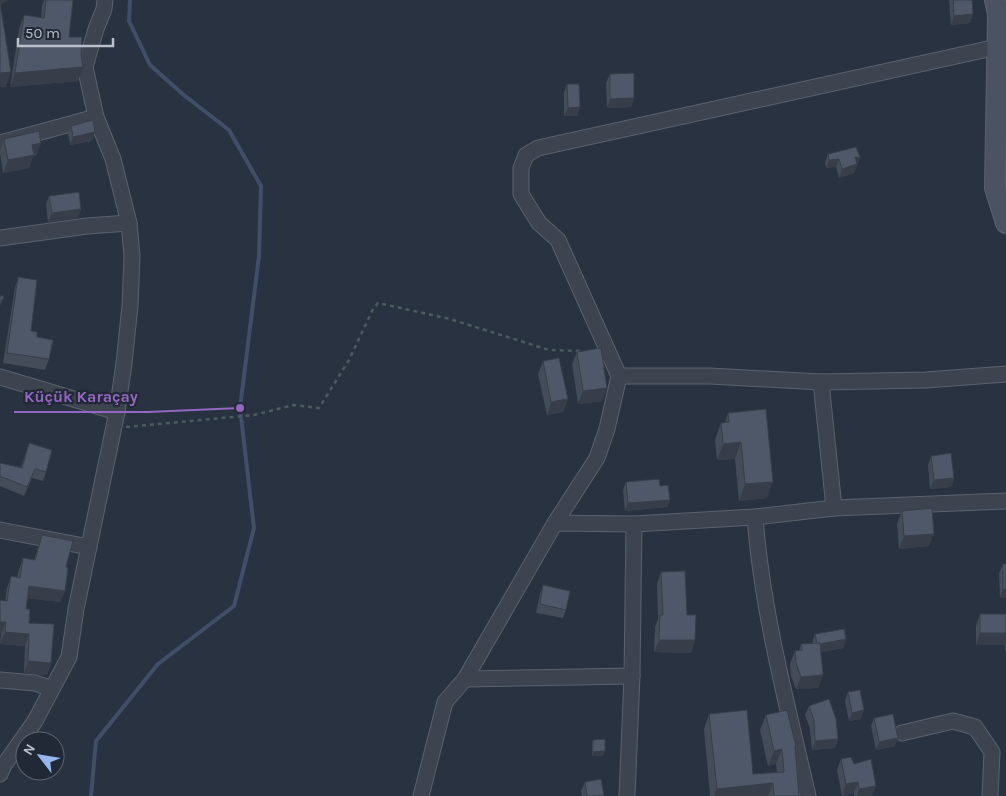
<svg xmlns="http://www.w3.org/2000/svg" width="1006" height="796" viewBox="0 0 1006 796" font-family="Karla,sans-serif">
  <rect width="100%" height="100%" fill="#293240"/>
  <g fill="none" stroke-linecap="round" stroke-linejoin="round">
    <!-- stream -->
    <polyline stroke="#404e68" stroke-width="4" points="91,796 96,741 158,664 234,606 254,528 240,408 259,256 261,186 229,130 185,96 150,65 129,21 130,0"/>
    <!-- street casing -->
    <g stroke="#5b626e" stroke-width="17">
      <g id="street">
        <polyline points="0,143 96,117"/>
        <polyline points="0,238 87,226 129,223"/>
        <polyline points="619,376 710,376 821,382 926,380 1006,374"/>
        <polyline points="0,377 117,412"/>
        <polyline points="821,382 834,508"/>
        <path d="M755,517c7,94 32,187 53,279"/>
        <polyline points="555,523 597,458 607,429 619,376 558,240 539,223 521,194 521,168 526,155 538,148 997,47"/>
        <polyline points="0,530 89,547"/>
        <polyline points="465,679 632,676"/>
        <polyline points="0,680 35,683 52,689"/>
        <polyline points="902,733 953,721 975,727 992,752 990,796"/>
        <polyline points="0,774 4,765 35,721 69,657 76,609 117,412 124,363 130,306 132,256 129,223 113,159 96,117 85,67 96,29 104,9 105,0"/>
        <polyline points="421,796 445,702 465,679 555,523 634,524 755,517 834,508 1006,501"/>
        <polyline points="627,796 632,676 634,524"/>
      </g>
    </g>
    <!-- secondary casing -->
    <g stroke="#5b626e" stroke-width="22">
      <polyline id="secondary" points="995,0 998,14 995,188 1006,223"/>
    </g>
    <!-- path -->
    <polyline stroke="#4b5c60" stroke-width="2.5" stroke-dasharray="4 4" stroke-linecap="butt" points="126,427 254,415 293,405 319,408 349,360 373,309 378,303 450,319 549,350 583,351"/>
    <!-- street -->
    <use href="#street" stroke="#3d4450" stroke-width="15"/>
    <!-- secondary -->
    <use href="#secondary" stroke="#4b5363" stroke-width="20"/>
  </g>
  <!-- wall -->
  <g fill="#444c5a">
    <polygon points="44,0 73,0 69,37 78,81 10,87 19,29 24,15 41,18 42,6"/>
    <polygon points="949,0 972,0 973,14 970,23 951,25"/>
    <polygon points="610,74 634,98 631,107 607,108 606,83"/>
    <polygon points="567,84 580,107 577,116 564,116 564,93"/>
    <polygon points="71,126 92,141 70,145 68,134"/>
    <polygon points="4,139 41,143 36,156 33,156 29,168 3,173 0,152"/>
    <polygon points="828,154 860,157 854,173 839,178 836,167 826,168 825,163"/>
    <polygon points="49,196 81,209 78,218 48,222 46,204"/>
    <polygon points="18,277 31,331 37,337 49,359 45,370 3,363 15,288"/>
    <polygon points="577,352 602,401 578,404 572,364"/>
    <polygon points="543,361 568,399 563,412 547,415 538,374"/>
    <polygon points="728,413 767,498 739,501 735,459 717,460 715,440 721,423 725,423"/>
    <polygon points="29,443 46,472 43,481 32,478 24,496 0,486 0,463 21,467"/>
    <polygon points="931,456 954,478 951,487 930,489 928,465"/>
    <polygon points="626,482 660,486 670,500 667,507 625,511 623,490"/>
    <polygon points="902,511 929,546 899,549 897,524"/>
    <polygon points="42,535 66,567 65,591 60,602 28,598 26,609 29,623 51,663 47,675 24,673 25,646 0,644 1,634 0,634 0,600 5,601 7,588 11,576 17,577 19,570 23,558 34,560"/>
    <polygon points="1003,564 1006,564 1006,598 1000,598 999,573"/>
    <polygon points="661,572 687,615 695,640 691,653 654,652 655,627 658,619 657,585"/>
    <polygon points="543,585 566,610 563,618 536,613 540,594"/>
    <polygon points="980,614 1006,614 1006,650 1005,650 1005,645 976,645 976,626"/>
    <polygon points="815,634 846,639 843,648 821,652 823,675 818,688 796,689 791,676 790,664 795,651 799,651 801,644 812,643"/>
    <polygon points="848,692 861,719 849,721 845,701"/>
    <polygon points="809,706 838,739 835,748 812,750 810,729 805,715"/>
    <polygon points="709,714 753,774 777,772 776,764 768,766 760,730 766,715 796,746 795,749 799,796 710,796 704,729"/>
    <polygon points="874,718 895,746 876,750 871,726"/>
    <polygon points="593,740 603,756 592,756 592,744"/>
    <polygon points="841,759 854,764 872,796 854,796 854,793 842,796 837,770"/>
    <polygon points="585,782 604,796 582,796 581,791"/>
  </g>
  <!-- shaded-wall -->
  <g fill="#373e4a">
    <polygon points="0,0 8,0 7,1 0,5"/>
    <polygon points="973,14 970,23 951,25 954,16"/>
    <polygon points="83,67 78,81 10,87 15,73"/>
    <polygon points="11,72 6,87 0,87 0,73"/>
    <polygon points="634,98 631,107 607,108 610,99"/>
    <polygon points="580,107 577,116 564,116 568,108"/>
    <polygon points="95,132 92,141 70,145 73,137"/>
    <polygon points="41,143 36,156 33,156 29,168 3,173 8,160 32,145"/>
    <polygon points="855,157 860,157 854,173 839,178 842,169"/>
    <polygon points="839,159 836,167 826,168 829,160"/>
    <polygon points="81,209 78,218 48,222 52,213"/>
    <polygon points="607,388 602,401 578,404 583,391"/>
    <polygon points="568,399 563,412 547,415 551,402"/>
    <polygon points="741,442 735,459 717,460 723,444"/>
    <polygon points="954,478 951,487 930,489 934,480"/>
    <polygon points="773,482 767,498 739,501 745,484"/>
    <polygon points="670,500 667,507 625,511 628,503"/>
    <polygon points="934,534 929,546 899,549 904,536"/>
    <polygon points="29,586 65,591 60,602 25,598"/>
    <polygon points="1003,589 1006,589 1006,598 1000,598"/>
    <polygon points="0,622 6,622 1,634 0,634"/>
    <polygon points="5,632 29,634 25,646 0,644"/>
    <polygon points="980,633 1006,633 1006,641 1005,645 976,645"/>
    <polygon points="846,639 843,648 814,653 817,644"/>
    <polygon points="659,640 695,640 691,653 654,652"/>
    <polygon points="28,661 51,663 47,675 24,673"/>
    <polygon points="823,675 818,688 796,689 801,677"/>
    <polygon points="864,710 861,719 849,721 852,713"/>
    <polygon points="898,738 895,746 876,750 879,742"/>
    <polygon points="838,739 835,748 812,750 815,741"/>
    <polygon points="782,749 776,764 768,766 774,751"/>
    <polygon points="605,751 603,756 592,756 593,752"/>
    <polygon points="858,782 854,793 842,796 846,784"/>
    <polygon points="773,783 768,796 714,796 717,789"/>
    <polygon points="876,786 872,796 857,796 859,789"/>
  </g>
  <!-- building -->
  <g fill="#4f5869" stroke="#373e4a">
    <polygon points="46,0 73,0 69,37 82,37 81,55 83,67 15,73 24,15 44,18"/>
    <polygon points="953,0 972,0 973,14 954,16"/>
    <polygon points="0,2 11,72 0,73"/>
    <polygon points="634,73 634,98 610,99 610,74"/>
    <polygon points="567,84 579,84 580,107 568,108"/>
    <polygon points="93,120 95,132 73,137 71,126"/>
    <polygon points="39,131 41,143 32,145 34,155 8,160 4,139"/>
    <polygon points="856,147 860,157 855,157 857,164 842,169 839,159 829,160 828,154"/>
    <polygon points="79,192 81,209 52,213 49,196"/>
    <polygon points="18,277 37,280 31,331 37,332 37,337 53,340 49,359 7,353"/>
    <polygon points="0,296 4,296 0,305"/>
    <polygon points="601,348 607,388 583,391 577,352"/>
    <polygon points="559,358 568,399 551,402 543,361"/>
    <polygon points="766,409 773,482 745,484 741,442 723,444 721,423 729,422 728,413"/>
    <polygon points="29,443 52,450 46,472 35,469 27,487 5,478 0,477 0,463 22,468"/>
    <polygon points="951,453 954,478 934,480 931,456"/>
    <polygon points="659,479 660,486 668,485 670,500 628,503 626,482"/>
    <polygon points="932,508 934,534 904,536 902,511"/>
    <polygon points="42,535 73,541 66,567 68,568 65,591 29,586 26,609 30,609 29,623 54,624 51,663 28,661 29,634 5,632 6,622 0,622 0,600 7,601 11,576 20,578 23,558 35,560"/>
    <rect x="1003" y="564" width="3" height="25"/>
    <polygon points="685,571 687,615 696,615 695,640 659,640 660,615 663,615 661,572"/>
    <polygon points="543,585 570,591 566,610 540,604"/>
    <rect x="980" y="614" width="26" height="19"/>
    <polygon points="844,629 846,639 820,644 820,643 817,643 815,634"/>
    <polygon points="820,643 823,675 801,677 796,663 795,651 802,650 801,644"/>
    <polygon points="860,690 864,710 852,713 848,692"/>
    <polygon points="829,699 836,719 838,739 815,741 814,720 809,706"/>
    <polygon points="747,710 753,774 784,772 782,749 774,751 766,715 787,710 796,746 795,746 799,796 774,796 773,783 717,789 709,714"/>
    <polygon points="893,714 898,738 879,742 874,718"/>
    <polygon points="605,739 605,751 593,752 593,740"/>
    <polygon points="851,757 854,764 871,759 876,786 859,789 858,782 846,784 841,759"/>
    <polygon points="601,779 604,795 599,796 587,796 585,782"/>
  </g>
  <!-- callouts -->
  <path fill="none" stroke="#9467c3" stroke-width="2" d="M240 408L148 412H14"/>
  <circle fill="#9467c3" stroke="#212936" stroke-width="2" cx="240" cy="408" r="5"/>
  <g font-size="16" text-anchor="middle" font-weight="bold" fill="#9467c3" stroke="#212936" stroke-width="4.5" stroke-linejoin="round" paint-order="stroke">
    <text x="81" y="402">Küçük Karaçay</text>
  </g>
  <!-- north arrow -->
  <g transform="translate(40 756) rotate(301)"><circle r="24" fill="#212936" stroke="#5e6571"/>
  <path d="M0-4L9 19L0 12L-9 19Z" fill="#98b6f1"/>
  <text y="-8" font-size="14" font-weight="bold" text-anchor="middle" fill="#babfca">N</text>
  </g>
  <!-- scale -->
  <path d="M18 38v8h95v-8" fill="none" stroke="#babfca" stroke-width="2.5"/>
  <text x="25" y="38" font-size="15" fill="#babfca" stroke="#212936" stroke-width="4" paint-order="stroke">50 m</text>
</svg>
